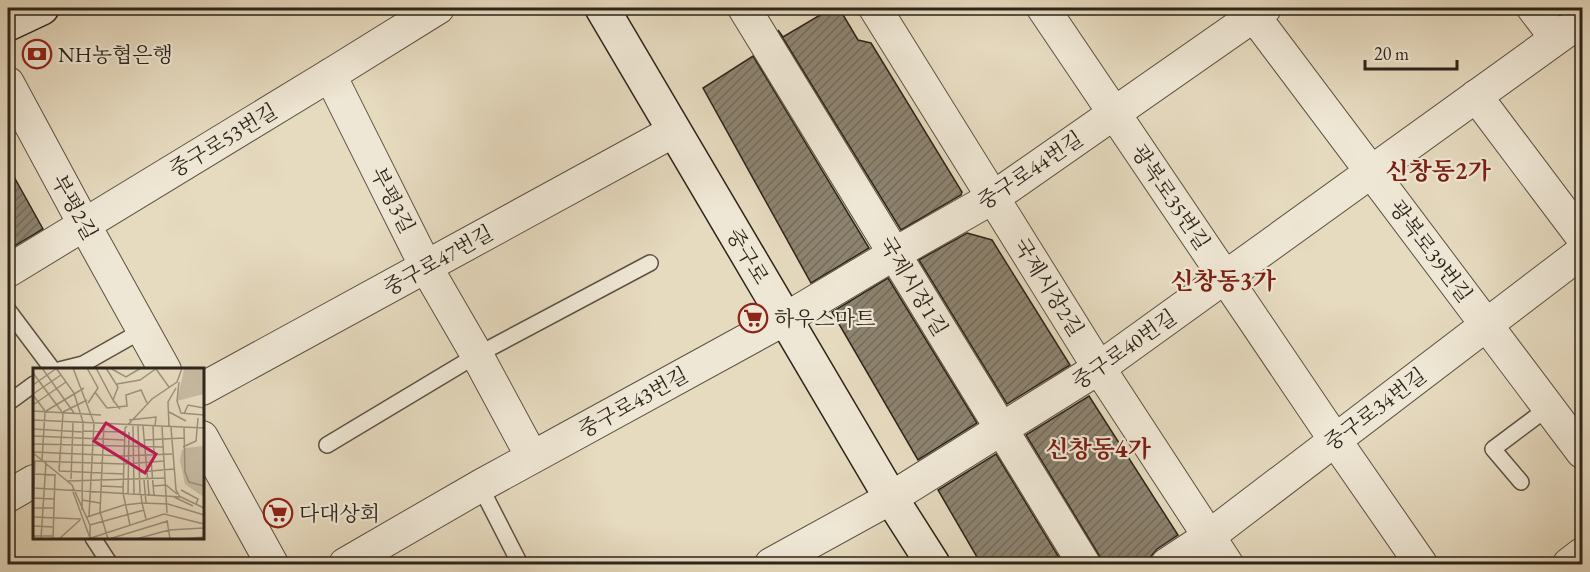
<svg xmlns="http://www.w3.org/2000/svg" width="1590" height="572" viewBox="0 0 1590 572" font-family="'EB Garamond','Noto Serif KR',serif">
  <defs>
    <pattern id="building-hatch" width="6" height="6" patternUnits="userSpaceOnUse" patternTransform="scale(1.5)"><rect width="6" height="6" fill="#8d8370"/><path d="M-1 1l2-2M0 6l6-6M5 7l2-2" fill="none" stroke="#746b5b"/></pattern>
  </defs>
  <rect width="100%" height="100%" fill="#e6dabf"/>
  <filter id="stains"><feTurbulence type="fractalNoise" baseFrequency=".00333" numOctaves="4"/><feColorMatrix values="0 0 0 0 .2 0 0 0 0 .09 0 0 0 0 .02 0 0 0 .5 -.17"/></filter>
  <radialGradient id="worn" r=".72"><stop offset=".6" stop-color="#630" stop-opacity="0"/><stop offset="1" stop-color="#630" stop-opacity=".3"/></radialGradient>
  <!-- building -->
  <g fill="url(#building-hatch)" stroke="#2d251b" stroke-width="1.5">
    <polygon points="832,8 839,8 858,40 871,43 962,192 961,195 901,230 778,30 783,37"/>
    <polygon points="753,56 869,248 811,283 703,88"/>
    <polygon points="8,166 43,229 8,250"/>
    <polygon points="967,233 992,240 1070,365 1007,404 919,260"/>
    <polygon points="888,278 977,423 918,460 832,312"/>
    <polygon points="1089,396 1178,535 1157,549 1151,556 1149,564 1102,564 1099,555 1026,435"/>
    <polygon points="996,454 1063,564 981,564 938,490"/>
  </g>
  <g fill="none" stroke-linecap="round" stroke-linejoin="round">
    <!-- lane casing -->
    <g stroke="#5b5244" stroke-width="18">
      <g id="lane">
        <polyline points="8,310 53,370"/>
        <polyline points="59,370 83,364 143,330"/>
        <polyline points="8,403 34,384"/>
        <polyline points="327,445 477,355 650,263"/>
        <polyline points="1521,482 1493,449 1549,407"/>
        <polyline points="480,486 520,564"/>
        <polyline points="93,538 110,564"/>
      </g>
    </g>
    <!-- street casing -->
    <g stroke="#5b5244" stroke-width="34">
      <g id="street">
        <polyline points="744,8 1084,564"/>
        <polyline points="875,8 1099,368 1227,564"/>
        <polyline points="1043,8 1335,440 1421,564"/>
        <polyline points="1248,8 1582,452"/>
        <polyline points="1533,8 1556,38"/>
        <polyline points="330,75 426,267 477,355 532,457"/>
        <polyline points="8,83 84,224 165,370"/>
        <polyline points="1476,96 1582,237"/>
        <polyline points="8,271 330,75 438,8"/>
        <polyline points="202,389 674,131"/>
        <polyline points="202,437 272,564"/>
        <polyline points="8,496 34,481"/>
        <polyline points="345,564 480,486 785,319 894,254 994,197 1265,8"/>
        <polyline points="771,564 891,498 1099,368 1582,20"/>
        <polyline points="1167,564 1208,537 1582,252"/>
        <polyline points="1569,564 1582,554"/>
      </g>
    </g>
    <!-- secondary casing -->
    <g stroke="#2d251b" stroke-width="36">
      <g id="secondary">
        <polyline points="602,8 891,498 933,564"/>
        <polyline points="8,24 42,8"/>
      </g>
    </g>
    <!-- lane -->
    <use href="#lane" stroke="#efe7d5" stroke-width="15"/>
    <!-- street -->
    <use href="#street" stroke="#efe7d5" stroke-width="32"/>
    <!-- secondary -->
    <use href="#secondary" stroke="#efe7d5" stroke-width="33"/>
  </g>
  <!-- icons -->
  <defs>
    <g id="bank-ring" transform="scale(1.5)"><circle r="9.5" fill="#efe7d5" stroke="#8f2418" stroke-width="1.5"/><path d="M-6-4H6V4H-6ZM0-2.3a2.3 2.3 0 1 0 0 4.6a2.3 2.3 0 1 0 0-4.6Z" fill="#8f2418"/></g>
    <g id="supermarket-ring" transform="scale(1.5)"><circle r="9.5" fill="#efe7d5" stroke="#8f2418" stroke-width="1.5"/><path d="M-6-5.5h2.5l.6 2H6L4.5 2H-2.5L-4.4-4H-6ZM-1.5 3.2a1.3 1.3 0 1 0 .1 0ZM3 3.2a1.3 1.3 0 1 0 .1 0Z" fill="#8f2418"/></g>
  </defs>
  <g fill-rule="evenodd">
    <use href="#bank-ring" x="37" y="54"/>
    <use href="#supermarket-ring" x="753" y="318"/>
    <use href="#supermarket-ring" x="278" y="513"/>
  </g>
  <g text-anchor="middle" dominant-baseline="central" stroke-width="4.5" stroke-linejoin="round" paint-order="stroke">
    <!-- poi labels -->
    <g font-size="21" fill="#2d251b" stroke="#efe7d5" text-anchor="start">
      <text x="58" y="54">NH농협은행</text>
      <text x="774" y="318">하우스마트</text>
      <text x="299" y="513">다대상회</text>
    </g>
    <!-- street labels -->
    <g font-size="21" fill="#2d251b" stroke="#efe7d5">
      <text transform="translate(223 140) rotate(-31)">중구로53번길</text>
      <text transform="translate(1030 170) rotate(-34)">중구로44번길</text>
      <text transform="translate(1171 197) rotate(56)">광복로35번길</text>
      <text transform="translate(393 200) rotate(63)">부평3길</text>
      <text transform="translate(75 207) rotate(61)">부평2길</text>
      <text transform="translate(1431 251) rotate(53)">광복로39번길</text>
      <text transform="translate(748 256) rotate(59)">중구로</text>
      <text transform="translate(438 260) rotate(-29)">중구로47번길</text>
      <text transform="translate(914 286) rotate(59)">국제시장1길</text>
      <text transform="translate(1049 287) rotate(58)">국제시장2길</text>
      <text transform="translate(1124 349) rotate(-35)">중구로40번길</text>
      <text transform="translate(633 402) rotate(-29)">중구로43번길</text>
      <text transform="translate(1375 409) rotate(-37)">중구로34번길</text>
    </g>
    <!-- quarter labels -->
    <g font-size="24" font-weight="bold" fill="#7a1f14" stroke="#efe7d5">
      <text x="1438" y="170">신창동2가</text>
      <text x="1223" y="280">신창동3가</text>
      <text x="1098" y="448">신창동4가</text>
    </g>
  </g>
  <!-- overview -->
  <g transform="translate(33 368)">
    <rect width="171" height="171" fill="#e6dabf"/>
    <path d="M158,0h13v26l-27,7 7,-32zM171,78v51l-19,-13 -5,-24 2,-10z" fill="#c7bba3"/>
    <path d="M171,78v18l-5,-10 -10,3 4,22 11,2v16l-19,-13 -5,-24 5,-12z" fill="#c7bba3"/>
    <path fill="none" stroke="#9c927d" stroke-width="1.5" d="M9,0l32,45M23,0l18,25 9,29 -1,88M40,0l21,55 -5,93M54,0l11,20 -10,15M63,0l18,34M73,0l12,19 -5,13 7,9M77,0l16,9 15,-9M123,1l13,18M0,5l29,39M146,14l-2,19 4,12 23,2M84,16l23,-4 17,-12M0,17l24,-17M62,24l12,16 20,-2 -1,-11 15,-5 6,13M0,26l28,-19M0,27l12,16M0,37l33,-23M0,43l68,4M13,43l38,-23M30,44l24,-12M136,44l17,9M151,46l4,-9 16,3M0,52l171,8M96,52l27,-3 -1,9M71,56l-4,88 8,27M100,58l1,68M105,58l2,69M110,58l6,69M120,58l1,29M136,58l-1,-24 8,-14M129,59l5,86M138,59l5,63 4,7M151,60l1,44 4,10 15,4M0,61l49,3M50,63l43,1M0,68l91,4M111,72l40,-2M0,76l130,3M150,79l13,-6 2,-23M0,84l91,4 48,-2M0,85l39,32 18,40v13M9,92l3,-48M118,92l3,36M0,93l91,3 40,-3M26,103l65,3M26,103l4,-58M106,104l35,-3M1,106l22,1M38,111l2,-57M111,112l2,23M35,113l97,-3M68,118l22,1M120,118l13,-1 11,9M0,120l148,9 23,11M39,121l18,49M148,122l17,9 -2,5M95,126l1,-62M108,127l1,8 26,1 36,11M141,129l19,9M1,130l20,1M49,132l18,3M0,140h21M0,143l2,-50M0,149l48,2M54,149l37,-12 18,-2 4,16M134,152l3,19M57,157l54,-15M97,157l-7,-32 2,-65 27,-29 25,-17 5,-14M0,158l20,1M0,168h20M8,171l5,-77M20,171l2,-64M26,171l21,-19M55,171l76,-25 40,10M76,171l59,-18M103,171l33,-9 35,-2M148,171l23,-2"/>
    <path fill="#c2185b" fill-opacity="0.15" stroke="#c2185b" stroke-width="3" d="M73,55l50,31 -11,19 -51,-32z"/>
    <rect width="171" height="171" fill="none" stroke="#2d251b" stroke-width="3"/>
  </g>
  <!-- margin -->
  <rect width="1590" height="572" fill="none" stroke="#e6dabf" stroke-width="30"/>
  <rect x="9" y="9" width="1572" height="554" fill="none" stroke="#2d251b" stroke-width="3"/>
  <rect x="15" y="15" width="1560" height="542" fill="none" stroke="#2d251b" stroke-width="1.5"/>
  <!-- scale -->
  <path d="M1365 60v9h92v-9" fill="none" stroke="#2d251b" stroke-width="3"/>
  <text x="1374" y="60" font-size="18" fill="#2d251b" stroke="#efe7d5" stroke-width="4.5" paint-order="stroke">20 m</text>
  <rect width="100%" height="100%" filter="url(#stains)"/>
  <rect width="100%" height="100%" fill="url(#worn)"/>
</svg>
